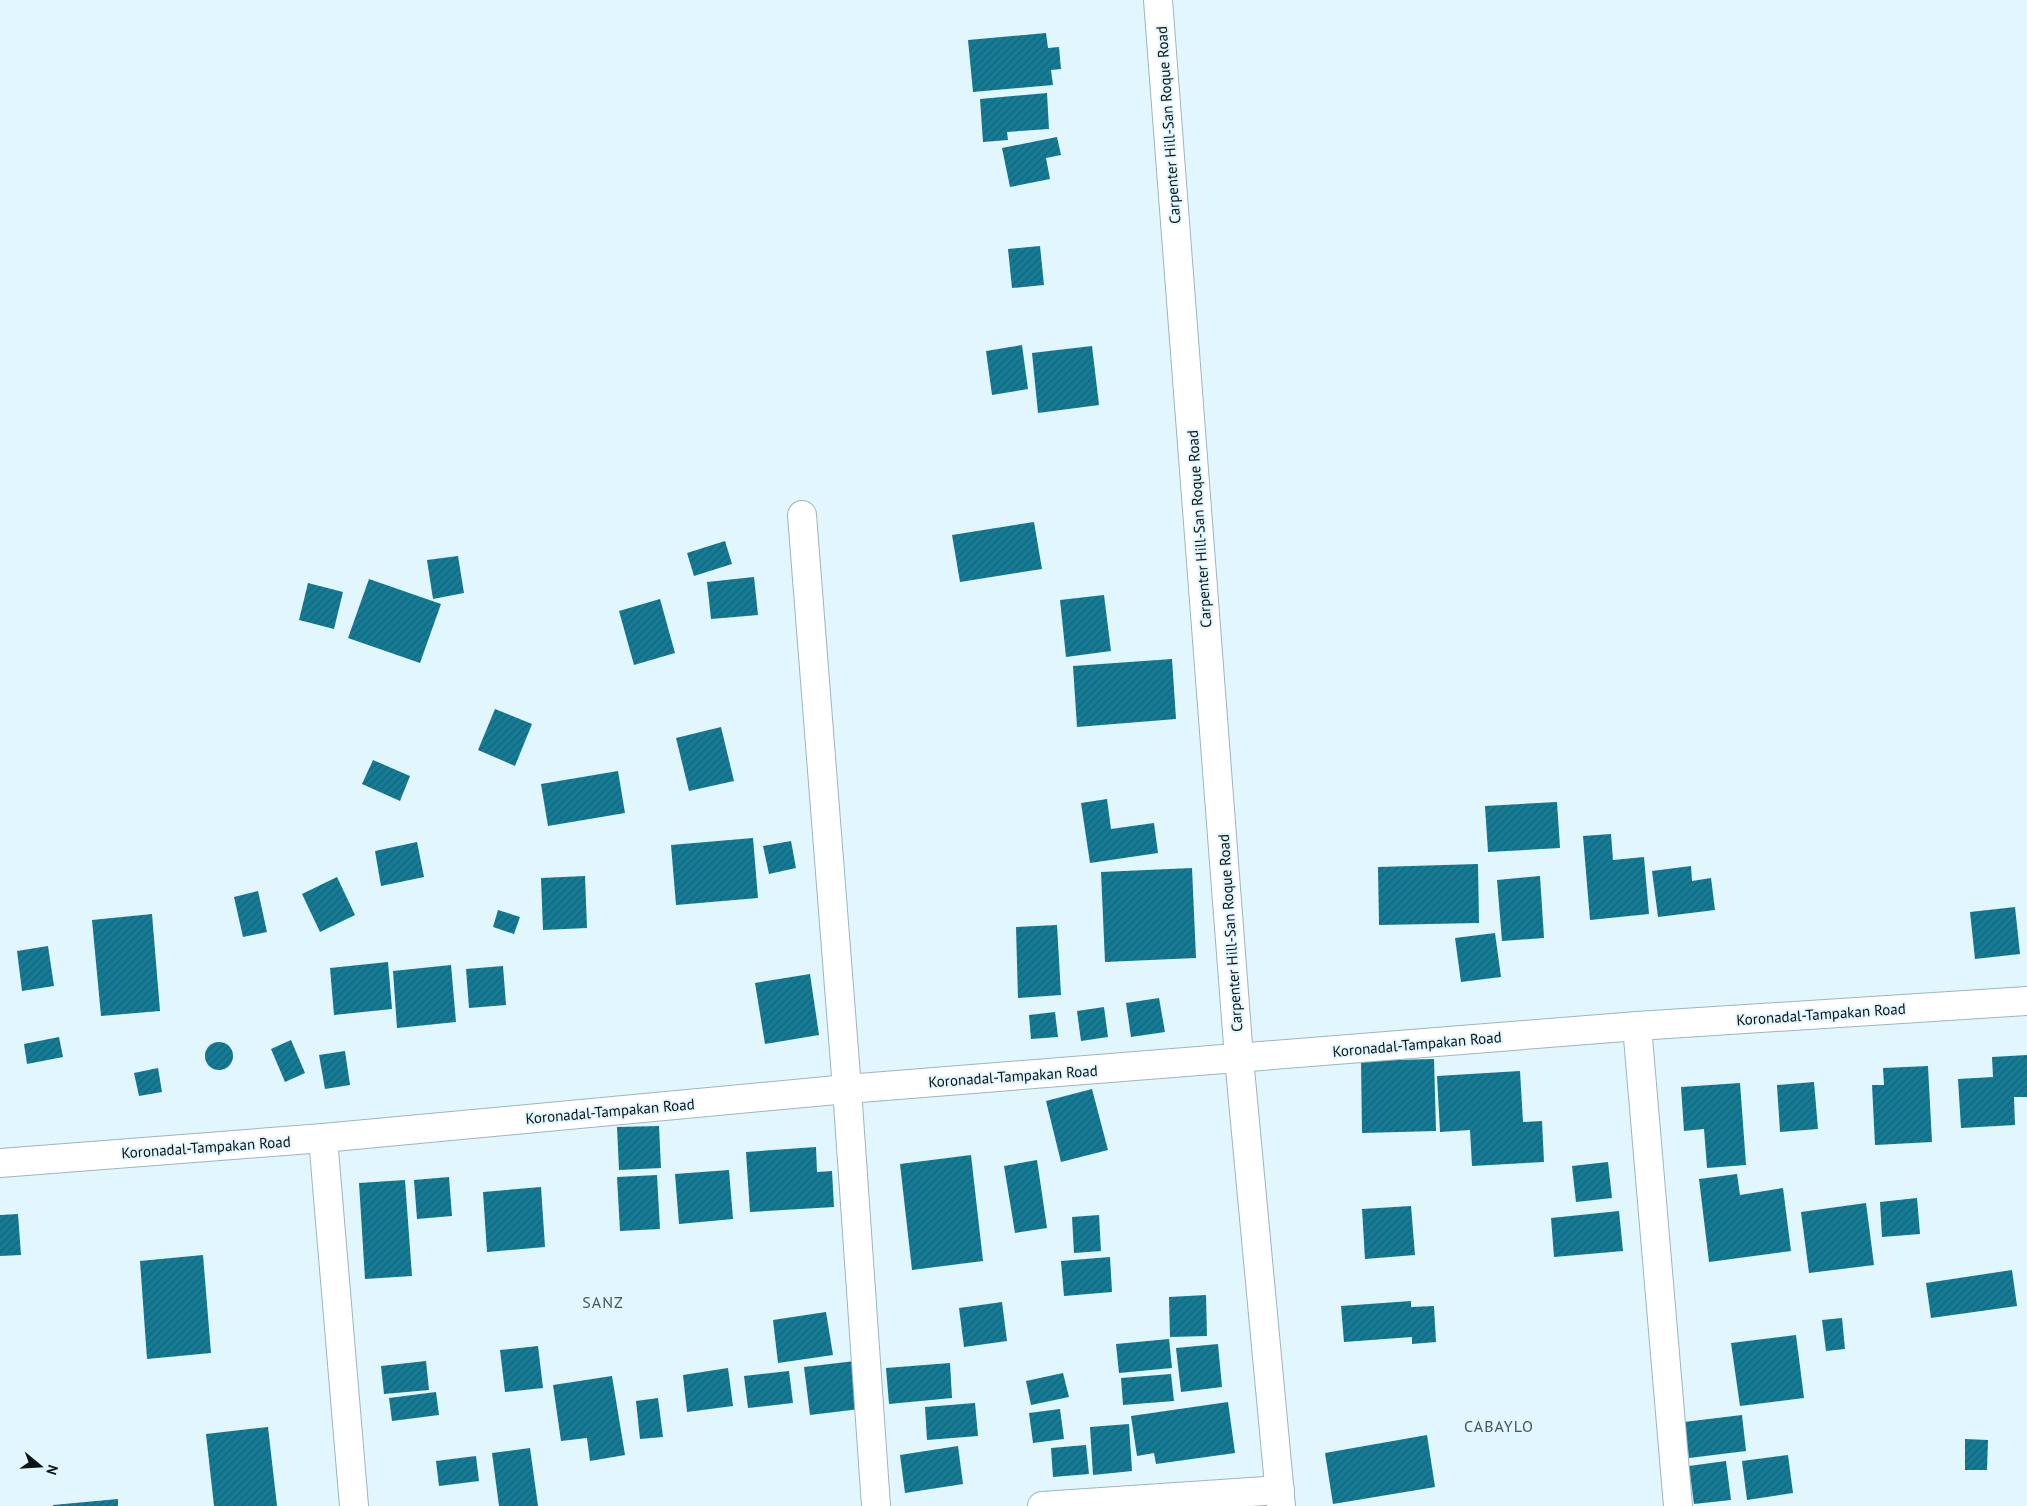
<svg xmlns="http://www.w3.org/2000/svg" width="2027" height="1506" viewBox="0 0 2027 1506" font-family="'PT Sans',sans-serif">
  <defs>
    <pattern id="building-hatch" width="6" height="6" patternUnits="userSpaceOnUse" patternTransform="scale(1.25)"><rect width="6" height="6" fill="#167b95"/><path d="M-1 1l2-2M0 6l6-6M5 7l2-2" fill="none" stroke="#126479"/></pattern>
  </defs>
  <rect width="100%" height="100%" fill="#e2f6fd"/>
  <!-- building -->
  <g fill="url(#building-hatch)">
    <polygon points="1046,33 1048,48 1059,47 1061,69 1051,70 1053,85 973,92 968,40"/>
    <polygon points="1047,93 1049,129 1007,132 1008,140 983,142 980,99"/>
    <polygon points="1057,137 1061,155 1046,158 1050,179 1010,187 1002,148"/>
    <polygon points="1040,246 1044,285 1012,288 1008,249"/>
    <polygon points="1022,345 1028,389 992,395 986,351"/>
    <polygon points="1092,346 1099,405 1038,413 1032,353"/>
    <polygon points="1034,522 1042,569 960,582 952,535"/>
    <polygon points="725,541 732,564 694,576 687,553"/>
    <polygon points="458,556 464,593 433,599 427,560"/>
    <polygon points="754,577 758,615 711,619 707,582"/>
    <polygon points="369,579 441,604 420,663 348,638"/>
    <polygon points="308,583 343,592 334,629 299,620"/>
    <polygon points="1104,595 1111,651 1066,657 1060,600"/>
    <polygon points="660,599 675,653 634,665 619,611"/>
    <polygon points="1172,659 1176,719 1077,727 1073,666"/>
    <polygon points="495,709 532,724 515,766 478,750"/>
    <polygon points="721,727 734,781 689,791 676,738"/>
    <polygon points="373,760 410,776 400,801 362,784"/>
    <polygon points="618,771 625,813 548,826 541,784"/>
    <polygon points="1107,799 1111,829 1154,823 1158,853 1090,863 1081,803"/>
    <polygon points="1557,802 1560,848 1488,852 1485,806"/>
    <polygon points="1611,834 1613,860 1644,857 1649,914 1590,920 1583,836"/>
    <polygon points="753,838 758,898 676,905 671,845"/>
    <polygon points="791,841 796,868 769,874 763,846"/>
    <polygon points="417,842 424,877 381,886 375,851"/>
    <polygon points="1478,864 1479,923 1379,925 1378,867"/>
    <polygon points="1691,866 1692,881 1711,878 1715,910 1658,917 1652,871"/>
    <polygon points="1192,868 1196,958 1105,962 1101,872"/>
    <polygon points="585,876 587,928 543,930 541,878"/>
    <polygon points="1540,876 1544,938 1502,941 1497,880"/>
    <polygon points="337,877 355,915 320,932 302,894"/>
    <polygon points="258,891 267,932 243,937 234,897"/>
    <polygon points="2015,907 2020,954 1975,959 1970,912"/>
    <polygon points="498,910 520,917 514,934 493,927"/>
    <polygon points="152,914 160,1011 101,1016 92,920"/>
    <polygon points="1057,925 1061,995 1018,998 1016,927"/>
    <polygon points="1495,933 1501,977 1461,982 1455,938"/>
    <polygon points="48,946 54,986 22,991 17,951"/>
    <polygon points="388,962 392,1009 334,1015 330,968"/>
    <polygon points="451,965 456,1022 397,1028 393,971"/>
    <polygon points="503,966 506,1005 469,1008 466,969"/>
    <polygon points="810,974 819,1035 765,1044 755,983"/>
    <polygon points="1159,998 1165,1032 1131,1037 1126,1003"/>
    <polygon points="1104,1007 1108,1037 1081,1041 1077,1011"/>
    <polygon points="1055,1012 1058,1037 1031,1039 1029,1015"/>
    <polygon points="59,1037 63,1057 27,1064 24,1044"/>
    <polygon points="291,1040 305,1073 285,1082 271,1049"/>
    <circle cx="219" cy="1056" r="14"/>
    <polygon points="345,1051 350,1085 325,1089 319,1055"/>
    <polygon points="2027,1055 2027,1097 2014,1097 2015,1125 1961,1128 1958,1079 1993,1077 1992,1057"/>
    <polygon points="1434,1059 1436,1131 1362,1133 1361,1061"/>
    <polygon points="1928,1066 1932,1142 1875,1145 1872,1085 1884,1085 1883,1068"/>
    <polygon points="158,1068 162,1092 139,1096 134,1073"/>
    <polygon points="1520,1071 1523,1122 1542,1121 1544,1162 1472,1166 1470,1130 1440,1132 1437,1076"/>
    <polygon points="1814,1082 1818,1129 1780,1132 1777,1085"/>
    <polygon points="1740,1083 1746,1165 1707,1168 1704,1129 1684,1131 1681,1087"/>
    <polygon points="1092,1089 1108,1150 1061,1162 1046,1101"/>
    <polygon points="659,1126 661,1168 619,1170 617,1127"/>
    <polygon points="816,1147 817,1172 832,1171 834,1207 750,1212 746,1152"/>
    <polygon points="971,1155 983,1261 912,1270 900,1164"/>
    <polygon points="1037,1160 1047,1228 1015,1233 1004,1166"/>
    <polygon points="1608,1162 1612,1198 1576,1202 1572,1166"/>
    <polygon points="729,1170 733,1219 679,1224 675,1174"/>
    <polygon points="1737,1174 1740,1195 1783,1188 1791,1251 1709,1262 1699,1179"/>
    <polygon points="657,1175 660,1229 620,1231 617,1177"/>
    <polygon points="449,1177 452,1216 417,1219 414,1180"/>
    <polygon points="405,1180 412,1276 365,1279 359,1183"/>
    <polygon points="541,1187 545,1247 487,1252 483,1192"/>
    <polygon points="1917,1198 1920,1234 1882,1237 1880,1202"/>
    <polygon points="1866,1203 1874,1265 1809,1273 1801,1212"/>
    <polygon points="1411,1206 1415,1255 1365,1259 1362,1209"/>
    <polygon points="1619,1211 1623,1251 1554,1257 1551,1218"/>
    <polygon points="18,1214 21,1255 0,1256 0,1215"/>
    <polygon points="1099,1215 1101,1251 1074,1253 1072,1217"/>
    <polygon points="203,1255 211,1353 147,1359 140,1261"/>
    <polygon points="1110,1257 1112,1292 1064,1296 1061,1261"/>
    <polygon points="2012,1270 2017,1306 1931,1318 1926,1283"/>
    <polygon points="1206,1295 1207,1336 1170,1337 1169,1297"/>
    <polygon points="1411,1301 1411,1307 1434,1306 1436,1342 1412,1344 1412,1337 1344,1342 1341,1306"/>
    <polygon points="1002,1302 1007,1341 964,1347 959,1308"/>
    <polygon points="826,1312 833,1355 778,1363 773,1320"/>
    <polygon points="1842,1318 1845,1349 1826,1351 1822,1320"/>
    <polygon points="1796,1335 1804,1398 1740,1406 1731,1343"/>
    <polygon points="1169,1339 1172,1368 1119,1373 1116,1344"/>
    <polygon points="1218,1344 1222,1387 1181,1392 1176,1348"/>
    <polygon points="538,1346 543,1388 505,1392 500,1350"/>
    <polygon points="426,1361 429,1390 384,1394 381,1366"/>
    <polygon points="855,1361 860,1409 810,1415 804,1367"/>
    <polygon points="950,1363 952,1398 889,1404 886,1368"/>
    <polygon points="728,1368 733,1406 687,1412 683,1375"/>
    <polygon points="789,1371 793,1403 748,1408 744,1376"/>
    <polygon points="1063,1373 1069,1397 1031,1405 1026,1381"/>
    <polygon points="1171,1374 1174,1401 1123,1405 1121,1378"/>
    <polygon points="612,1376 625,1455 590,1461 587,1438 561,1441 553,1385"/>
    <polygon points="436,1392 439,1415 392,1421 389,1398"/>
    <polygon points="658,1398 663,1437 640,1439 636,1401"/>
    <polygon points="1228,1402 1235,1453 1156,1464 1154,1453 1137,1456 1131,1416"/>
    <polygon points="975,1403 978,1436 927,1440 925,1407"/>
    <polygon points="1060,1409 1064,1439 1033,1443 1029,1413"/>
    <polygon points="1742,1415 1746,1451 1689,1458 1684,1422"/>
    <polygon points="1129,1424 1132,1471 1093,1475 1090,1427"/>
    <polygon points="268,1427 277,1506 214,1506 206,1434"/>
    <polygon points="1427,1435 1435,1487 1333,1504 1325,1453"/>
    <polygon points="1965,1439 1988,1440 1987,1470 1965,1470"/>
    <polygon points="1086,1445 1089,1474 1053,1477 1051,1448"/>
    <polygon points="958,1446 963,1484 905,1493 900,1455"/>
    <polygon points="530,1448 538,1506 499,1506 492,1453"/>
    <polygon points="1788,1455 1793,1493 1747,1500 1742,1461"/>
    <polygon points="476,1456 479,1481 439,1486 436,1461"/>
    <polygon points="1726,1461 1731,1500 1694,1504 1689,1466"/>
    <polygon points="118,1499 118,1506 53,1506 53,1505"/>
  </g>
  <g fill="none" stroke-linecap="round" stroke-linejoin="round">
    <!-- minor casing -->
    <g stroke="#9eb5bd" stroke-width="30">
      <g id="minor">
        <polyline points="1158,0 1239,1058 1281,1506"/>
        <polyline points="802,515 847,1089 876,1506"/>
        <polyline points="1637,1026 1678,1506"/>
        <polyline points="323,1138 354,1506"/>
        <polyline points="1042,1506 1280,1490"/>
      </g>
    </g>
    <!-- major casing -->
    <g stroke="#9eb5bd" stroke-width="30">
      <polyline id="major" points="0,1163 323,1138 847,1089 1637,1026 2027,1001"/>
    </g>
    <!-- minor -->
    <use href="#minor" stroke="#fff" stroke-width="28"/>
    <!-- major -->
    <use href="#major" stroke="#fff" stroke-width="28"/>
  </g>
  <g text-anchor="middle" dominant-baseline="central" stroke-width="4" stroke-linejoin="round" paint-order="stroke">
    <!-- street labels -->
    <g font-size="15" fill="#0b1417" stroke="#e2f6fd">
      <text transform="translate(1168 125) rotate(-94)">Carpenter Hill-San Roque Road</text>
      <text transform="translate(1199 529) rotate(-94)">Carpenter Hill-San Roque Road</text>
      <text transform="translate(1230 933) rotate(-94)">Carpenter Hill-San Roque Road</text>
      <text transform="translate(1821 1014) rotate(-4)">Koronadal-Tampakan Road</text>
      <text transform="translate(1417 1044) rotate(-5)">Koronadal-Tampakan Road</text>
      <text transform="translate(1013 1076) rotate(-4)">Koronadal-Tampakan Road</text>
      <text transform="translate(610 1111) rotate(-5)">Koronadal-Tampakan Road</text>
      <text transform="translate(206 1147) rotate(-4)">Koronadal-Tampakan Road</text>
    </g>
    <!-- neighbourhood labels -->
    <g font-size="16" letter-spacing="1" fill="#41565d" stroke="#e2f6fd">
      <text x="603" y="1302">SANZ</text>
      <text x="1499" y="1426">CABAYLO</text>
    </g>
  </g>
  <!-- north arrow -->
  <g transform="translate(40 1466) rotate(108)" stroke="#e2f6fd" stroke-width="4" paint-order="stroke">
  <path d="M0-4L9 19L0 12L-9 19Z" fill="#0b1417"/>
  <text y="-8" font-size="14" font-weight="bold" text-anchor="middle" fill="#0b1417">N</text>
  </g>
</svg>
